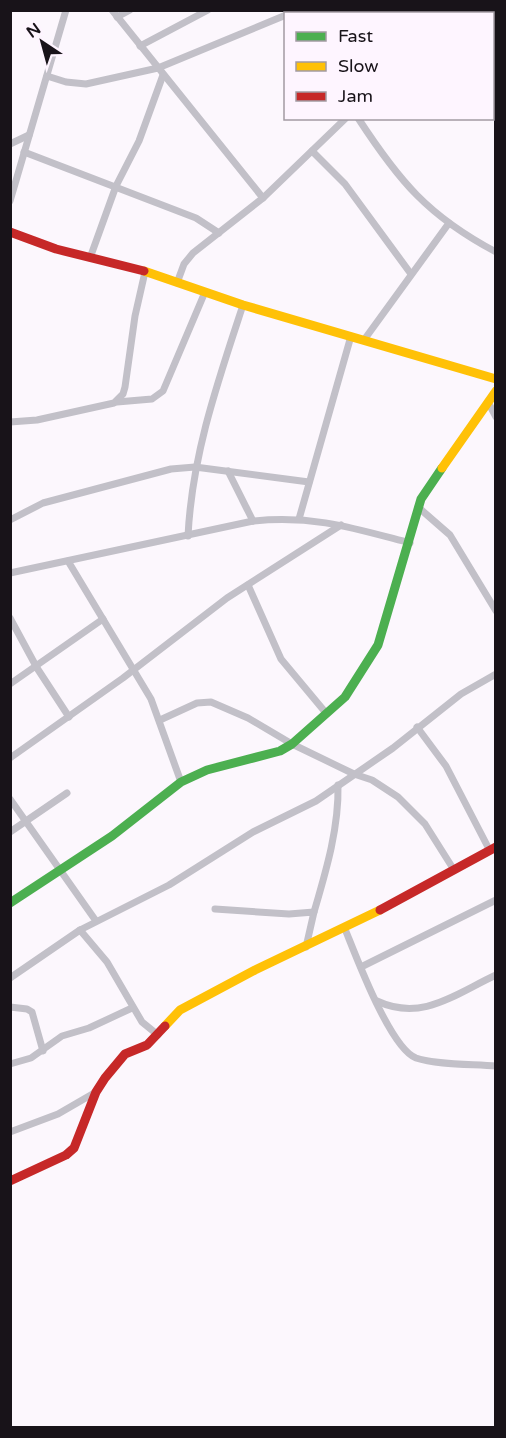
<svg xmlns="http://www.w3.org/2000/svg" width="506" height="1438" viewBox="0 0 506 1438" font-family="'Varela Round',sans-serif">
  <rect width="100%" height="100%" fill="#fcf7fd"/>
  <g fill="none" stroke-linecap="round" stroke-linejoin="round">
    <!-- street -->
    <g stroke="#c2c0c8" stroke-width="7">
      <polyline points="112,10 263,198"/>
      <polyline points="412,10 414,14"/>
      <polyline points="288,14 293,10"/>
      <polyline points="483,14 487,10"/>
      <polyline points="117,17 130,10"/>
      <polyline points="140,46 208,10"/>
      <polyline points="492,71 496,75"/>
      <polyline points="47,76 66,82 86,84 158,68 286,15"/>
      <path d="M358,118c41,63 70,98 138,134"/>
      <polyline points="10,144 29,135"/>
      <polyline points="312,151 345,184 411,274"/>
      <polyline points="24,152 196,218 219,233"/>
      <polyline points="10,201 66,10"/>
      <polyline points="90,258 116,186 139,141 163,75"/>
      <polyline points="177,283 184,264 193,253 263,198 346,118"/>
      <polyline points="364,340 449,223"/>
      <polyline points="117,402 152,399 163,391 205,292"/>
      <polyline points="488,402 496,417"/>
      <polyline points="10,422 37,420 114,403 123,394 125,387 135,316 145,272"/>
      <polyline points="228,471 253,521"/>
      <polyline points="418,507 450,535 496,611"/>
      <polyline points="299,519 351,336"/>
      <polyline points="10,520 43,503 171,469 195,467 309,482"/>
      <path d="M188,536c4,-81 30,-155 55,-231"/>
      <polyline points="68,561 151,699 181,782"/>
      <path d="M10,573l243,-52c61,-6 100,7 157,22"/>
      <polyline points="248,585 281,659 326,713"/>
      <polyline points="10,618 37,668 69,717"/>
      <polyline points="10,684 103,619"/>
      <polyline points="160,720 197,703 211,702 248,718 292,744 354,774 372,780 398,797 425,824 454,870"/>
      <polyline points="417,727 446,766 490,851"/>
      <polyline points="10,758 123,678 227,598 341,525"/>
      <polyline points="10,799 96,921"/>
      <polyline points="10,832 67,793"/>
      <polyline points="215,909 289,914 314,912 306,947"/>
      <path d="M314,912c12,-41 25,-84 24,-127"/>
      <path d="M345,929c11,27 45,119 71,129 21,7 57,6 80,8"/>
      <polyline points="80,930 107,962 142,1022 158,1035"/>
      <polyline points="361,967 496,900"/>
      <polyline points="10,978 80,930 169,885 253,832 316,801 393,748 461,694 496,674"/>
      <path d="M377,1001c45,21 78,-7 119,-26"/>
      <polyline points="10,1007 27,1009 32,1012 43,1051"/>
      <polyline points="10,1064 31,1058 62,1036 89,1028 132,1008"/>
      <polyline points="10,1132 58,1114 96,1092"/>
    </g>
    <!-- fast -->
    <polyline stroke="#4caf50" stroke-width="9" points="10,903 112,836 181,782 207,770 280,751 292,744 345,697 378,645 421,499 442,468"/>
    <!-- slow -->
    <g stroke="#ffc107" stroke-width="9">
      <polyline points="144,271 243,305 496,379"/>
      <polyline points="442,468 496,391"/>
      <polyline points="165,1026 180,1010 255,970 380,910"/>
    </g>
    <!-- jam -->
    <g stroke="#c62828" stroke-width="9">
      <polyline points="10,232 56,249 144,271"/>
      <polyline points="380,910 496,847"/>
      <polyline points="10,1181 66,1155 74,1148 96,1092 105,1078 125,1054 147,1045 165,1026"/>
    </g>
  </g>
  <!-- border -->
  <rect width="506" height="1438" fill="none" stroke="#181319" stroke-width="24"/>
  <!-- legend -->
  <rect x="284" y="12" width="210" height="108" fill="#fef5ff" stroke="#a29ba3" stroke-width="1.5"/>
  <rect x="296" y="32" width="30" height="9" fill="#4caf50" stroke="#a29ba3" stroke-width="1.5"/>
  <text x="338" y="42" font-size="18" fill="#181319">Fast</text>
  <rect x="296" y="62" width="30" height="9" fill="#ffc107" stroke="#a29ba3" stroke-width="1.5"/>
  <text x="338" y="72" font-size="18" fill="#181319">Slow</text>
  <rect x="296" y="92" width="30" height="9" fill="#c62828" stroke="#a29ba3" stroke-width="1.5"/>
  <text x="338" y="102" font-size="18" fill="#181319">Jam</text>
  <!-- north arrow -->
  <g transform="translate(42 42) rotate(324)" stroke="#fef5ff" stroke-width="4.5" paint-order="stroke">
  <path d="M0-4.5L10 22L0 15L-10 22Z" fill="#181319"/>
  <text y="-9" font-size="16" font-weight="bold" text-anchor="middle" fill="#181319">N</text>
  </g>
</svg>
